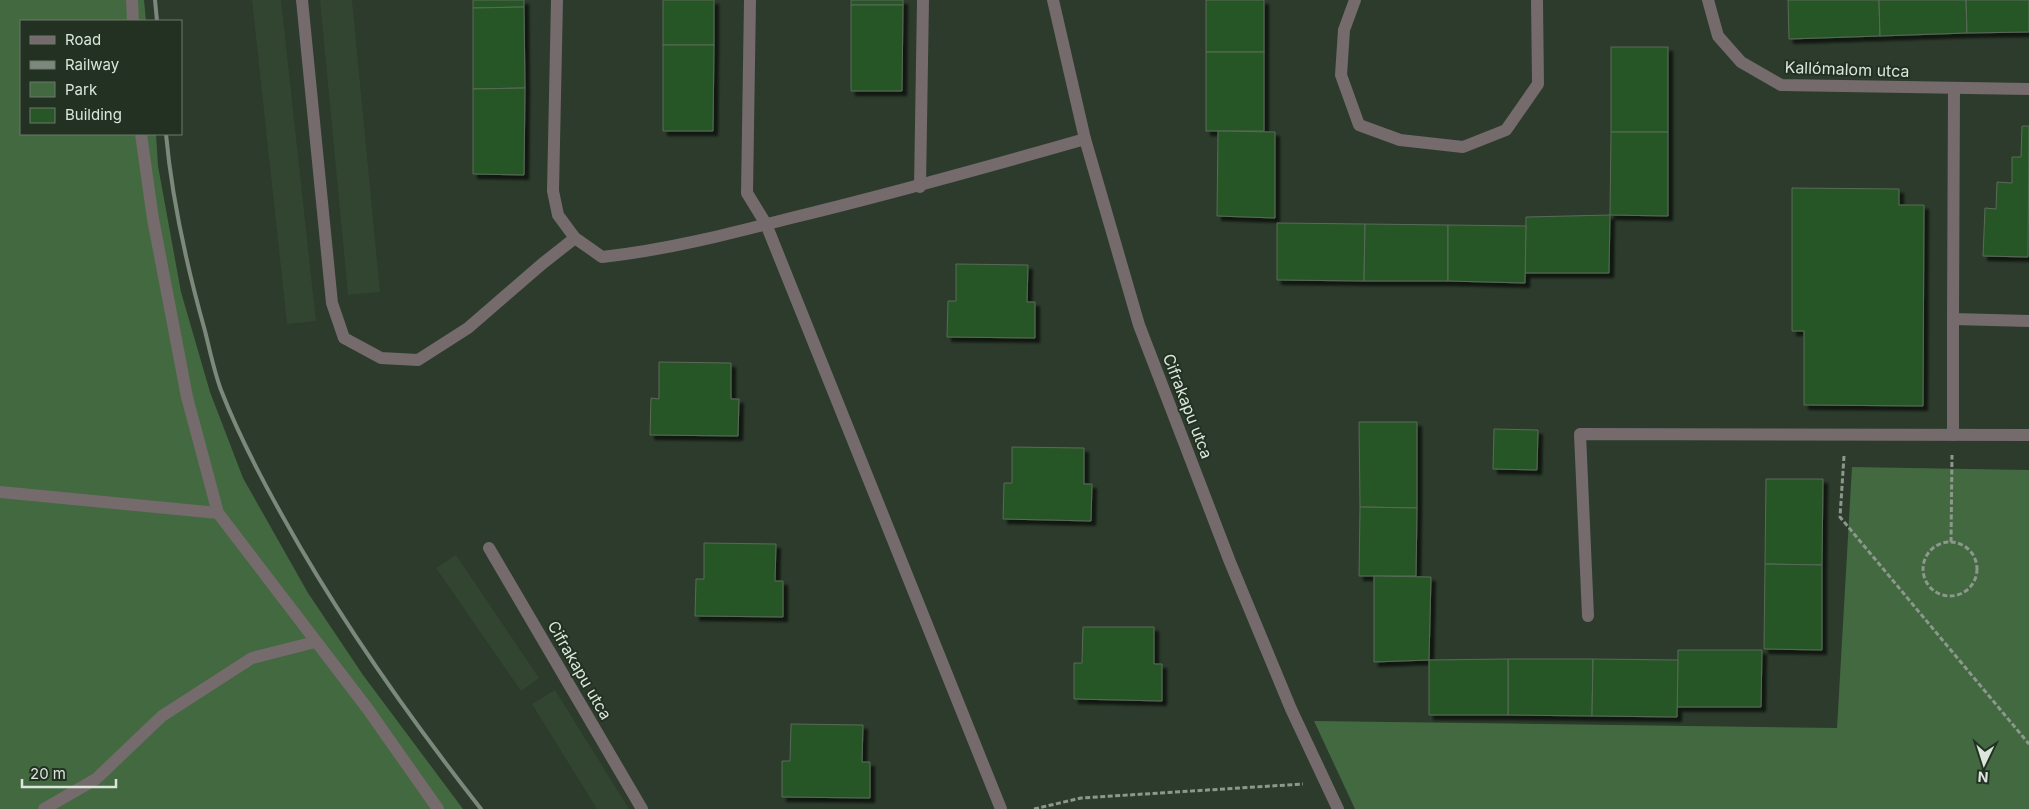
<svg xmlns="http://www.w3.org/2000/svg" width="2029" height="809" viewBox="0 0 2029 809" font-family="Inter,sans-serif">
  <defs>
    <filter id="shadow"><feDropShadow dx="4.5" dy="4.5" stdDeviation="1" flood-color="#0009"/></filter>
  </defs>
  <rect width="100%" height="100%" fill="#2c3b2b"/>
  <!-- built -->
  <g fill="#314530">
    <polygon points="252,0 281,0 316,321 287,324"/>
    <polygon points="320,0 352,0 380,292 348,295"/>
    <polygon points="456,555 539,678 521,691 436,568"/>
    <polygon points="555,690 629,809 597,809 532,704"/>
  </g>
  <!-- green -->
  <g fill="#436941">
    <polygon points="0,0 144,0 146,21 21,21 21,134 156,134 158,166 181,292 210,392 243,478 308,593 363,675 463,809 0,809"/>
    <polygon points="1852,467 2029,470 2029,809 1355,809 1314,721 1837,728"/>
  </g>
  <!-- building -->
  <g fill="#285727" stroke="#596a58" filter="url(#shadow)">
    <polygon points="473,0 524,0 524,7 473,8"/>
    <rect x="663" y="0" width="51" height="45"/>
    <rect x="851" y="0" width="52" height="5"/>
    <rect x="1206" y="0" width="58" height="52"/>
    <polygon points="1788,0 1879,0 1880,36 1789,39"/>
    <polygon points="1879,0 1966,0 1967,33 1880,36"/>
    <polygon points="1966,0 2029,0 2029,32 1967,33"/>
    <polygon points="851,5 903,5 902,91 851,91"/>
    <polygon points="524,7 525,88 473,89 473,8"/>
    <polygon points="663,45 714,45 713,131 663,131"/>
    <rect x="1611" y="47" width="57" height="85"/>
    <rect x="1206" y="52" width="58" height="79"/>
    <polygon points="525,88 524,175 473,174 473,89"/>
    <polygon points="2022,126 2029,126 2028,257 1983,256 1985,208 1996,209 1997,182 2012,183 2012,157 2021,157"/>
    <polygon points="1218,131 1275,132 1275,218 1217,216"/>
    <polygon points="1611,132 1668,132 1668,216 1610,215"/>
    <polygon points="1792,188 1899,189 1899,205 1924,205 1923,406 1804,405 1804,331 1792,331"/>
    <polygon points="1610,215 1609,273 1525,273 1526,217"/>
    <polygon points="1277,223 1365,224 1364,281 1277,280"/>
    <polygon points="1365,224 1448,225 1448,281 1364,281"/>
    <polygon points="1448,225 1526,226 1525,283 1448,281"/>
    <polygon points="956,264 1028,265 1027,302 1035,302 1035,338 947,337 948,301 956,301"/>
    <polygon points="659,362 731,363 731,399 739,399 738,436 650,435 651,398 659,399"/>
    <polygon points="1359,422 1417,422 1417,508 1360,507"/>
    <polygon points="1494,429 1538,430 1537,470 1493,469"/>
    <polygon points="1012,447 1084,448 1084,484 1092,484 1091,521 1003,519 1004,483 1012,483"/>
    <polygon points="1766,479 1823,479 1822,565 1765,564"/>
    <polygon points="1360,507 1417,508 1416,576 1359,576"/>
    <polygon points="704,543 776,544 775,581 783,581 783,617 695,616 696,579 704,579"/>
    <polygon points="1765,564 1822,565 1822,650 1764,649"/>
    <polygon points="1374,576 1431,577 1429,660 1374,662"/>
    <polygon points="1083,627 1154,627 1154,664 1162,664 1162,701 1074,699 1074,663 1082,663"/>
    <polygon points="1678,650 1762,650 1761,707 1677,707"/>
    <polygon points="1508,659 1593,659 1592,716 1508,715"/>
    <polygon points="1508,659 1508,715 1429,715 1429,660"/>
    <polygon points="1593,659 1678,660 1677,717 1592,716"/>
    <polygon points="791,724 863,725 862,762 870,762 870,798 782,797 782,761 790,761"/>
  </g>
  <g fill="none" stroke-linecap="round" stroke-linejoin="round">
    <!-- path -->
    <g stroke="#8c988b" stroke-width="3" stroke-dasharray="5 2.5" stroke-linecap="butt">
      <polyline points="1844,456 1840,517 2029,744"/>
      <polyline points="1951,542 1952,455"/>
      <circle cx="1950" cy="569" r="27"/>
      <polyline points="1034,809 1081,798 1303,784"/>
    </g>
    <!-- minor -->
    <g stroke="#756a6c" stroke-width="12">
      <polyline points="132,0 133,21"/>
      <polyline points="302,0 332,303 344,338 381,358 418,360 468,328 542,264 575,238"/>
      <path d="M557,0l-4,191 5,24 17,23 27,19c64,-7 127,-23 189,-39 99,-24 196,-51 294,-79"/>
      <polyline points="750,0 747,193 766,224 1001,809"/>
      <polyline points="1053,0 1085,139 1139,325 1230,562 1291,709 1338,809"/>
      <polyline points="1355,0 1344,30 1341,75 1359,125 1400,140 1463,147 1506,130 1538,84 1537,0"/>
      <polyline points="1708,0 1718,36 1741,62 1781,85 2029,89"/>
      <polyline points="1954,89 1953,319 2029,321"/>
      <polyline points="141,134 153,219 187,397 218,513 367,708 438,809"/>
      <polyline points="920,187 923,0"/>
      <polyline points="1953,435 1953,319"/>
      <polyline points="0,492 218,513"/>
      <polyline points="489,548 642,809"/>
      <polyline points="1588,616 1580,434 2029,435"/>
      <polyline points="44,809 96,779 162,716 252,658 315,642"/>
    </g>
    <!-- rail -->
    <g stroke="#7c887b" stroke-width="4">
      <polyline points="155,0 157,21"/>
      <path d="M166,134c6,66 21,133 39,197 5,20 9,40 16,59 17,44 39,86 62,127 57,103 125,199 198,292"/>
    </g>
  </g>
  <g text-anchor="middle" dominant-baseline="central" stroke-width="4" stroke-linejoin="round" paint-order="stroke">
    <!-- street labels -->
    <g font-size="16" fill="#dce6dc" stroke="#223121">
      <text transform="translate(1847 69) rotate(2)">Kallómalom utca</text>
      <text transform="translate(1188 406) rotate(69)">Cifrakapu utca</text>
      <text transform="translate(580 670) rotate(60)">Cifrakapu utca</text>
    </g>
  </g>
  <!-- legend -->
  <rect x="20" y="20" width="162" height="115" fill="#223121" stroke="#6c796c"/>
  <rect x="30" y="36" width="25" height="8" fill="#756a6c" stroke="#6c796c"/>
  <text x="65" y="45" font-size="15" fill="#dce6dc">Road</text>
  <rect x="30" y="61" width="25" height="8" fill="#7c887b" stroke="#6c796c"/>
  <text x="65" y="70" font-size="15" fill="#dce6dc">Railway</text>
  <rect x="30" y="82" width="25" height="15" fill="#436941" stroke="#6c796c"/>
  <text x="65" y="95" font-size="15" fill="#dce6dc">Park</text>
  <rect x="30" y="108" width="25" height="15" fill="#285727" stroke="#6c796c"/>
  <text x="65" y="120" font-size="15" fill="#dce6dc">Building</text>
  <!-- north arrow -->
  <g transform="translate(1984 764) rotate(184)" stroke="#223121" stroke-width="4" paint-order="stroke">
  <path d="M0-4L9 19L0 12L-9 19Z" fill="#dce6dc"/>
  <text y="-8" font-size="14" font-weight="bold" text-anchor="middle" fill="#dce6dc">N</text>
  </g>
  <!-- scale -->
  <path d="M22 779v8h94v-8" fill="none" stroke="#dce6dc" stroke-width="2.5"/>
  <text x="30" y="779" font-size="15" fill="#dce6dc" stroke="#223121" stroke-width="4" paint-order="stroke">20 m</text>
</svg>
